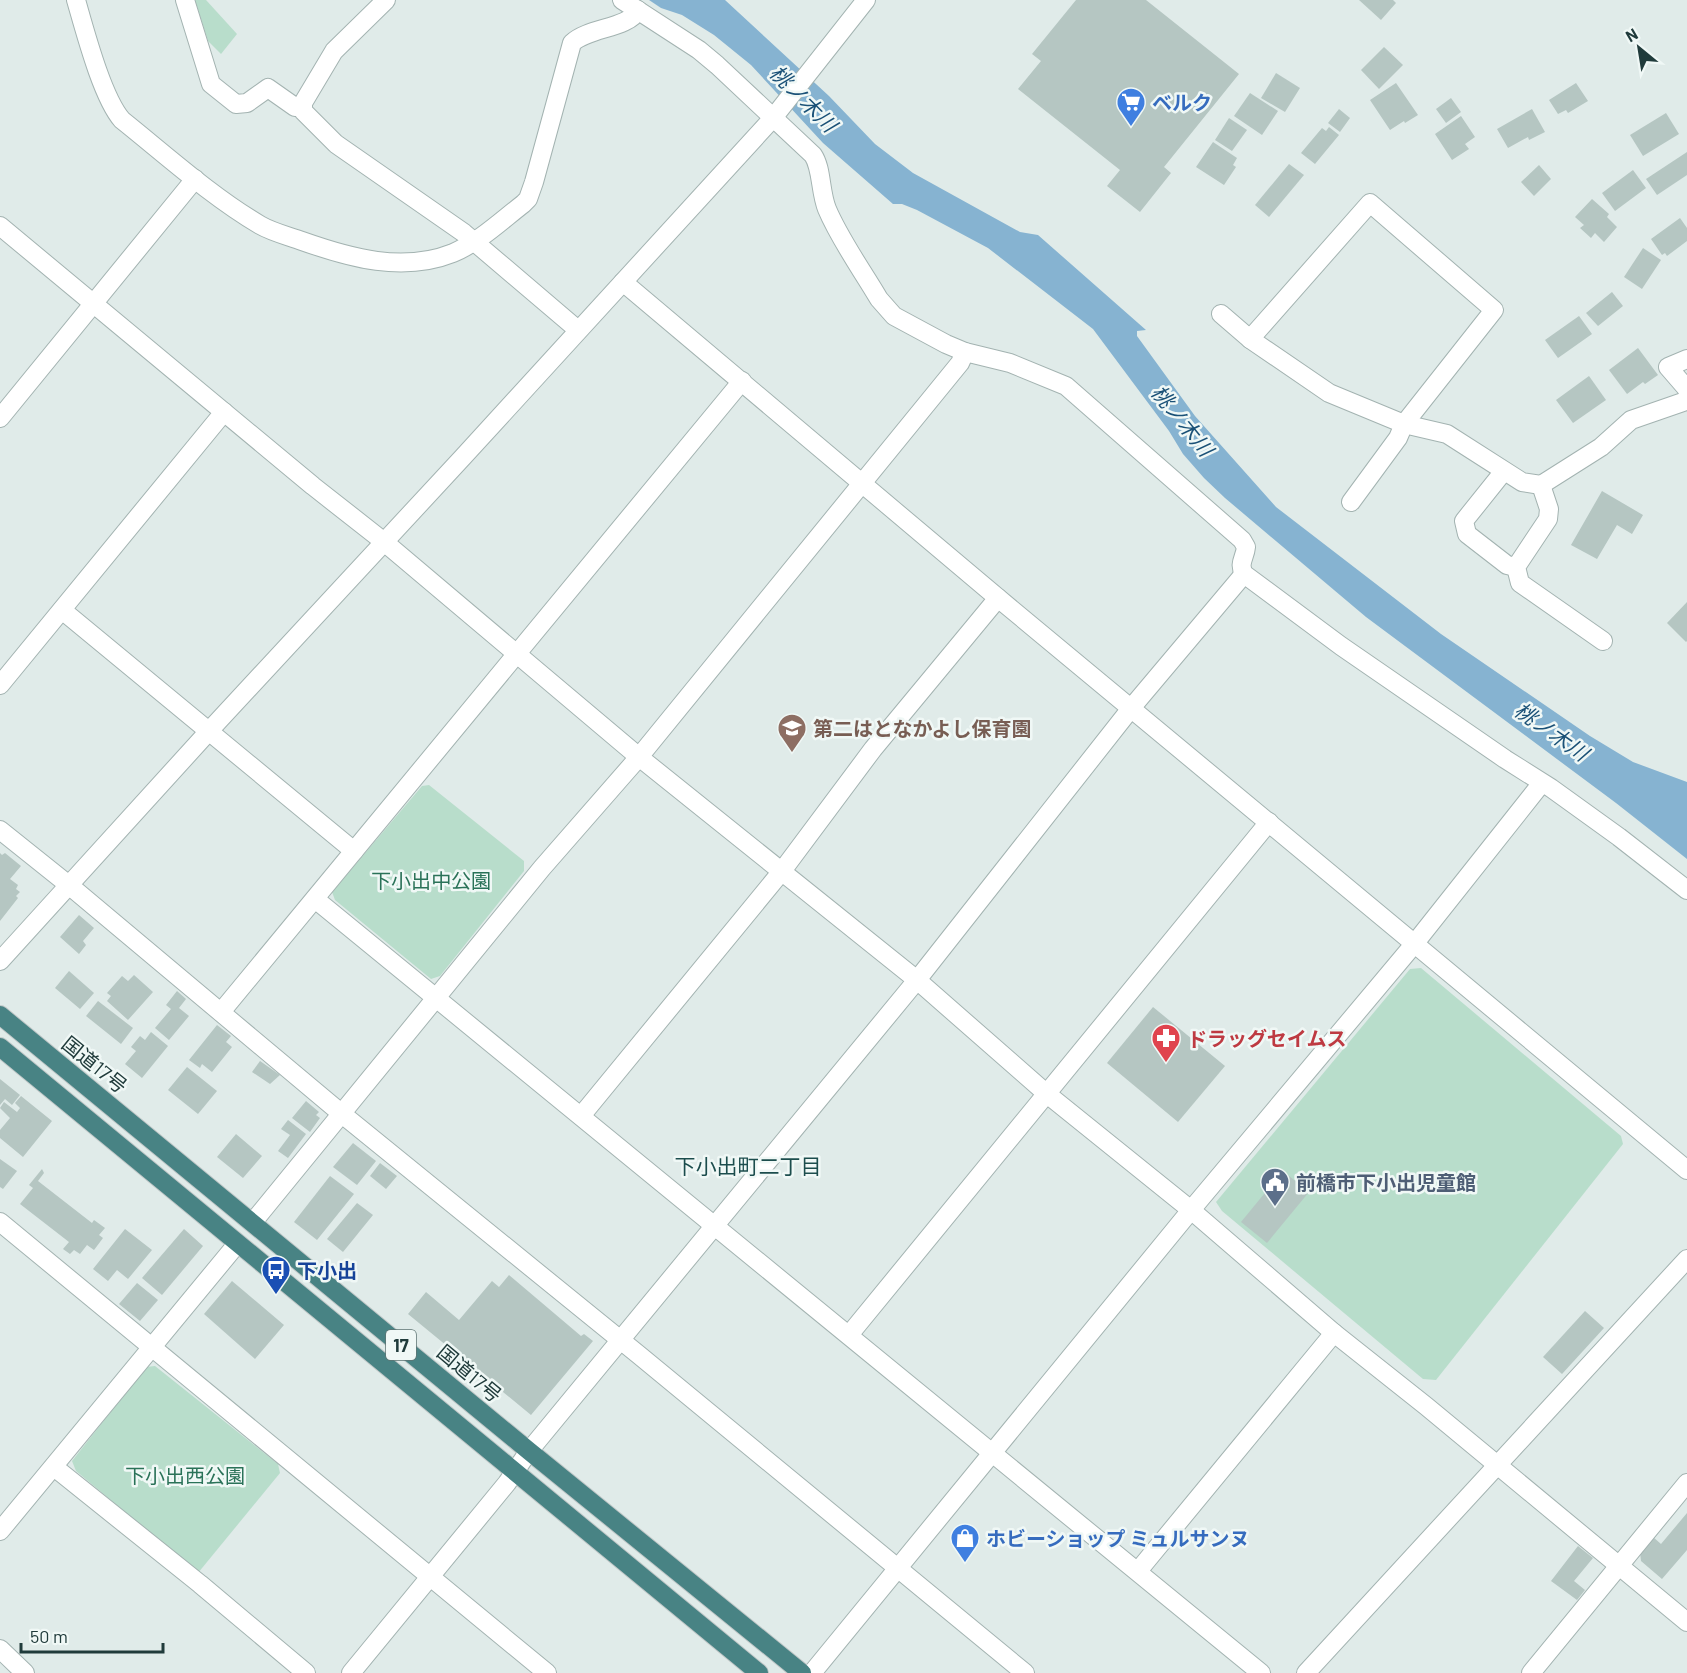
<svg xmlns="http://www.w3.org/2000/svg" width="1687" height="1673" viewBox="0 0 1687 1673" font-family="Barlow,'Noto Sans JP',sans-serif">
  <rect width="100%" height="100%" fill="#e0ebe9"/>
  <!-- green -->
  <g fill="#b8ddcb">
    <polygon points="195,0 206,0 237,34 221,54 208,41"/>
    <polygon points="429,785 524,861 524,871 440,976 431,979 335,900 332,892 422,786"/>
    <polygon points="1421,968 1621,1136 1623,1144 1436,1380 1423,1379 1222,1211 1216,1202 1410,969"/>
    <polygon points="155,1366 278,1464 280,1473 198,1573 76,1471 72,1461 146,1367"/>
  </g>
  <!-- water -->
  <polygon fill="#86b3d1" points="649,0 725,0 829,96 875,144 913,173 1020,232 1038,235 1146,330 1137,331 1137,336 1195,416 1276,507 1441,634 1590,736 1633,762 1687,782 1687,859 1616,803 1366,617 1225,498 1204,478 1183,454 1169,431 1093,329 988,248 917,210 902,204 893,204 823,143 751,65 714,35 682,15 661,8"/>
  <!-- building -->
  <g fill="#b5c6c2">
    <polygon points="1076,0 1146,0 1239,74 1164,167 1171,173 1140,212 1107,186 1120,170 1018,89 1041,61 1032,54"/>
    <polygon points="1359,0 1393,0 1396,3 1381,20"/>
    <polygon points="1384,47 1403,65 1379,89 1361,70"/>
    <polygon points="1276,73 1300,88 1285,112 1261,98"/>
    <polygon points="1396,83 1418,115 1405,123 1404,121 1390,130 1370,100"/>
    <polygon points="1576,83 1588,101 1568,113 1566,110 1558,114 1549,100"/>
    <polygon points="1250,93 1278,111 1262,135 1234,116"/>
    <polygon points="1451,98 1461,112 1446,123 1436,109"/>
    <polygon points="1339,109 1350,118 1340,132 1328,123"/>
    <polygon points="1532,109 1545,132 1529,140 1528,137 1508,148 1497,129"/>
    <polygon points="1666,113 1679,134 1643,156 1630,135"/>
    <polygon points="1461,116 1475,137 1465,144 1469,149 1452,160 1435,134"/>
    <polygon points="1229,118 1247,130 1232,151 1215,140"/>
    <polygon points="1329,127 1339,135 1315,164 1301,153 1322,128 1326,131"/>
    <polygon points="1213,142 1237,158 1233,165 1236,167 1224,185 1196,167"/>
    <polygon points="1687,152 1687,175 1657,195 1646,179"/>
    <polygon points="1289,164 1304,175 1269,217 1255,205"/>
    <polygon points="1539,165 1551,179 1534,196 1521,182"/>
    <polygon points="1633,170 1646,188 1615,211 1602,193"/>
    <polygon points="1592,199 1609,214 1607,217 1617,227 1604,242 1595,233 1591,238 1580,228 1584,225 1575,217"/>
    <polygon points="1680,218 1687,228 1687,241 1667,256 1665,253 1662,255 1651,239"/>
    <polygon points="1643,248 1661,260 1642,289 1624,277"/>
    <polygon points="1612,292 1623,306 1598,326 1586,313"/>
    <polygon points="1579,316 1592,334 1558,358 1545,340"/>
    <polygon points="1638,348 1658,375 1645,384 1643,382 1627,394 1609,370"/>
    <polygon points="1589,376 1606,400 1573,423 1556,400"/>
    <polygon points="1602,491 1643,515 1632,534 1617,525 1597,559 1571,545"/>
    <polygon points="1687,602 1687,641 1686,642 1667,623"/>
    <polygon points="0,853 2,855 5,853 21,866 10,879 18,885 16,889 20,892 16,896 18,898 0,921"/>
    <polygon points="79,915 94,928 83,941 86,945 79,954 60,937"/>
    <polygon points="69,971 94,993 80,1009 55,988"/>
    <polygon points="134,975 153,992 128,1020 107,1001 111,996 107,993 122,976 128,981"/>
    <polygon points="177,991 186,999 179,1008 189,1016 169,1040 155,1028 171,1009 166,1005"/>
    <polygon points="98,1001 133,1028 121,1044 86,1016"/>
    <polygon points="1153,1007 1225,1066 1178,1122 1107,1063"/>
    <polygon points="217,1025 231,1036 226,1042 232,1047 212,1072 202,1064 200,1068 189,1060"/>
    <polygon points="151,1032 168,1046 142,1078 125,1064 136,1051 131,1047 140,1036 145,1040"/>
    <polygon points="260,1061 280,1075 270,1084 252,1072"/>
    <polygon points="187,1067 217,1091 198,1114 168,1090"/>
    <polygon points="0,1079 20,1095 12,1105 5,1099 0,1105"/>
    <polygon points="21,1096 52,1121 23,1157 0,1138 0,1130 10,1118 0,1108 4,1102 17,1112 20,1108 15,1103"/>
    <polygon points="306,1101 319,1112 316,1115 320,1118 310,1132 292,1118"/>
    <polygon points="288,1120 306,1134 288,1158 278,1151 290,1135 281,1129"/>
    <polygon points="236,1134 262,1156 243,1178 217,1157"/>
    <polygon points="353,1143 376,1161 357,1185 333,1167"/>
    <polygon points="0,1159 17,1171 3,1189 0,1187"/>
    <polygon points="380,1163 397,1176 386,1189 370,1176"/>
    <polygon points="42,1169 44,1173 38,1181 92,1223 94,1220 105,1228 99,1235 103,1238 94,1250 87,1245 80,1254 74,1250 70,1254 63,1249 69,1242 20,1204 33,1188 29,1185"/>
    <polygon points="1283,1171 1309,1192 1267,1243 1241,1222"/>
    <polygon points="330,1176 354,1194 317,1240 294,1222"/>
    <polygon points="357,1203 373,1215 343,1252 327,1239"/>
    <polygon points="125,1229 152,1250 128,1279 117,1270 108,1281 93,1269"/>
    <polygon points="184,1229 203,1246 162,1295 142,1278"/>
    <polygon points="509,1275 581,1336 584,1334 593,1341 531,1415 408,1314 426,1292 459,1320 492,1281 499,1287"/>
    <polygon points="232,1281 284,1325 255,1359 204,1314"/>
    <polygon points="137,1283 158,1300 140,1321 119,1304"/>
    <polygon points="1585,1311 1604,1328 1562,1374 1543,1357"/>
    <polygon points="1687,1513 1687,1550 1662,1579 1641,1561 1640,1552 1653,1537 1661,1544"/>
    <polygon points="1578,1546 1593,1558 1574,1581 1585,1590 1577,1600 1551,1581"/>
  </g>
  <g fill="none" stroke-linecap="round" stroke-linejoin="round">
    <!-- minor casing -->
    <g stroke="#a3b3b1" stroke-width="20">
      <g id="minor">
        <path d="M76,0c9,31 26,97 46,120 45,36 89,76 138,105 12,7 28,11 42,16 48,17 101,32 151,12 26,-11 48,-32 70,-49l5,-5 6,-17 38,-139c17,-16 56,-14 66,-33"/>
        <polyline points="185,0 211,84 236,104 247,103 268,88 295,107 302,106"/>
        <polyline points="386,0 334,51 303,103 303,111 336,144 464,233 578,330"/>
        <path d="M622,0l77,50 18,15 96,90c9,13 7,37 14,54 13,31 35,61 52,90l15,17 52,28 19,8 45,11 56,23 176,154 4,7c-1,11 -8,16 -2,27l97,72 164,113 46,29 68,49 68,53"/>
        <polyline points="1221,314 1250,339 1329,393 1404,424 1447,434 1522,482 1541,485 1601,447 1631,420 1683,402 1687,398"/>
        <polyline points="1250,339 1370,203 1494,310 1404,424 1398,438 1351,502"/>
        <polyline points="1687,359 1668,367 1687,389"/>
        <polyline points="0,418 195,179"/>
        <polyline points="1504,471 1464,521 1467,534 1507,565 1516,567"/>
        <polyline points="1541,485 1549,509 1548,519 1516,567 1520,583 1603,641"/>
        <polyline points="62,610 354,851"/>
        <polyline points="0,685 224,412"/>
        <polyline points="0,830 70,886 342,1114 639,1355 1025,1673"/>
        <polyline points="315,899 1261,1673"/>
        <polyline points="917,980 1132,707 1244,574"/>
        <polyline points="221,1012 742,381"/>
        <polyline points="581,1116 782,871 873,749 998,598"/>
        <polyline points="0,1222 547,1673"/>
        <polyline points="849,1335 1269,822"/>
        <polyline points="54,1467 200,1584 306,1673"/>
        <polyline points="1138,1571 1334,1333"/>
        <polyline points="0,1649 25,1673"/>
        <polyline points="812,1673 1191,1210 1415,943 1541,784"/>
        <polyline points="1531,1673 1687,1483"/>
      </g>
    </g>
    <!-- tertiary casing -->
    <g stroke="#a3b3b1" stroke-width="20">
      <g id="tertiary">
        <polyline points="0,226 313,486 383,541 639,757 917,980 1047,1094 1191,1210 1334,1333 1426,1406 1687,1622"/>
        <polyline points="623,282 998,598 1687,1170"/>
        <polyline points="0,961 209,731 463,457 773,118 866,0"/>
        <polyline points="253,1222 542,868 639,757 960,363 965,352"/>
        <polyline points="0,1531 237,1244"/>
        <polyline points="351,1673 507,1483 529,1451 917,980"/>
        <polyline points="1306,1673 1687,1259"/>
      </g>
    </g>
    <!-- trunk casing -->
    <g stroke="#c1c8c8" stroke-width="20">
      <g id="trunk">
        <polyline points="0,1015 529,1451 802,1673"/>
        <polyline points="0,1047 759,1673"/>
      </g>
    </g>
    <!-- minor -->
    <use href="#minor" stroke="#fff" stroke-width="18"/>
    <!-- tertiary -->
    <use href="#tertiary" stroke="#fff" stroke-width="18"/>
    <!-- trunk -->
    <use href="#trunk" stroke="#488384" stroke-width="18"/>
  </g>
  <!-- icons -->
  <defs>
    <g id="supermarket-pin" transform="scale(1.5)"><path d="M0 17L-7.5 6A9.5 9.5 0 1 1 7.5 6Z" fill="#3f7fe0" stroke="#f0f8f6"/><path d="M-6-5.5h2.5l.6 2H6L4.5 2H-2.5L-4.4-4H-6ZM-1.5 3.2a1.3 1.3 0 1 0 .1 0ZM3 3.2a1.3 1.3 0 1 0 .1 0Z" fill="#fff"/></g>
    <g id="school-pin" transform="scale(1.5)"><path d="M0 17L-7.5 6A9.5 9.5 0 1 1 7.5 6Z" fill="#8d6e63" stroke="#f0f8f6"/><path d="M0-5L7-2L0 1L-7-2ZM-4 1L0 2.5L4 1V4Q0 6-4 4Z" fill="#fff"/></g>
    <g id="pharmacy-pin" transform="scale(1.5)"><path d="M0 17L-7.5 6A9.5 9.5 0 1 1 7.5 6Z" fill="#e0444e" stroke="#f0f8f6"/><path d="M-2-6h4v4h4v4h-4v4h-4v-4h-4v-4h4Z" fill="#fff"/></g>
    <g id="civic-pin" transform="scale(1.5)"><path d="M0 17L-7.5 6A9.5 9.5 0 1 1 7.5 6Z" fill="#5c6f8a" stroke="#f0f8f6"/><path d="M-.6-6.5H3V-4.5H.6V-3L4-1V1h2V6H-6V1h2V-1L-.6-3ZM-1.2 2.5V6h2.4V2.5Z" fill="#fff"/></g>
    <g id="bus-pin" transform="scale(1.5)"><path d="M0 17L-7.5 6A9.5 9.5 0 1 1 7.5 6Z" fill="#1a4fb4" stroke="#f0f8f6"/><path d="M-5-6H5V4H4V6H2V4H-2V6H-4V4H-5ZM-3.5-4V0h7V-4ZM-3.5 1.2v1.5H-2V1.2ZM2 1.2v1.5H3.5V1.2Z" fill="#fff"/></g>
    <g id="shop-pin" transform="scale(1.5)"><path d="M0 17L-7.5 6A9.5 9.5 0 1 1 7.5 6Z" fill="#3f7fe0" stroke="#f0f8f6"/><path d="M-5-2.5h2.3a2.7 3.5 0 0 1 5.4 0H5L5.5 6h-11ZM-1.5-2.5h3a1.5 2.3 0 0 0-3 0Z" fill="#fff"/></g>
  </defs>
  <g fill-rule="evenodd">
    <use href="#supermarket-pin" x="1131" y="102"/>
    <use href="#school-pin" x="792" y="728"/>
    <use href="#pharmacy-pin" x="1166" y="1038"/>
    <use href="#civic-pin" x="1275" y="1182"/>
    <use href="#bus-pin" x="276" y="1270"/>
    <use href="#shop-pin" x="965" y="1538"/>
  </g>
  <g text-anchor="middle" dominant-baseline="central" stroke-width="5" stroke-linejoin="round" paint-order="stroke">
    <!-- shield labels -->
    <rect fill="#f0f8f6" stroke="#5e7473" stroke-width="1.5" x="386" y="1330" width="30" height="30" rx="4.5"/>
    <g font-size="18" font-weight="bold" fill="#203b3b">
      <text x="401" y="1345">17</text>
    </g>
    <!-- shop labels -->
    <g font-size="20" font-weight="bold" fill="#366cbe" stroke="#f0f8f6" text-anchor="start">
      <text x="1152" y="102">ベルク</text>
      <text x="986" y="1538">ホビーショップ ミュルサンヌ</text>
    </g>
    <!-- education labels -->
    <g font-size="20" font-weight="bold" fill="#785e54" stroke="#f0f8f6" text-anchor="start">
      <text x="813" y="728">第二はとなかよし保育園</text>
    </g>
    <!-- park labels -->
    <g font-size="20" fill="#2a7258" stroke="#f0f8f6">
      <text x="431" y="880">下小出中公園</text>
      <text x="185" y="1475">下小出西公園</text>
    </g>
    <!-- health labels -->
    <g font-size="20" font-weight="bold" fill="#be3a42" stroke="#f0f8f6" text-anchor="start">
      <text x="1187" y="1038">ドラッグセイムス</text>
    </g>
    <!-- street labels -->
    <g font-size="20" fill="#203b3b" stroke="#f0f8f6">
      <text transform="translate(95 1064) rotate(39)">国道17号</text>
      <text transform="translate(470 1373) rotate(40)">国道17号</text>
    </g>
    <!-- service labels -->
    <g font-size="20" font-weight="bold" fill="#4e5e75" stroke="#f0f8f6" text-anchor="start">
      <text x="1296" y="1182">前橋市下小出児童館</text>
    </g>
    <!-- transit labels -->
    <g font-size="20" font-weight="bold" fill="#164399" stroke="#f0f8f6" text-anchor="start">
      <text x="297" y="1270">下小出</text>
    </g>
    <!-- water labels -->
    <g font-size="21" font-style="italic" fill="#1a5177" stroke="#f0f8f6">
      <text transform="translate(804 98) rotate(45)">桃ノ木川</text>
      <text transform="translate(1183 420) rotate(51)">桃ノ木川</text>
      <text transform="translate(1552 731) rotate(35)">桃ノ木川</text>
    </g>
    <!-- neighbourhood labels -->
    <g font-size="21" fill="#1c4d4d" stroke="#f0f8f6">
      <text x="748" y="1165">下小出町二丁目</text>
    </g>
  </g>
  <!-- north arrow -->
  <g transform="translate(1639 48) rotate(330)" stroke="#f0f8f6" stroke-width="4.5" paint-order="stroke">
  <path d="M0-4.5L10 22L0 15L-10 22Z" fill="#203b3b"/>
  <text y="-9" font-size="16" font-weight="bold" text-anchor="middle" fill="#203b3b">N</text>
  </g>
  <!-- scale -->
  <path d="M21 1643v9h142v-9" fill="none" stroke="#203b3b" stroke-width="3"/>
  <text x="30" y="1643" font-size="18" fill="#203b3b" stroke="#f0f8f6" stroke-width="4.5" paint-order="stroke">50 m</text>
</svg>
